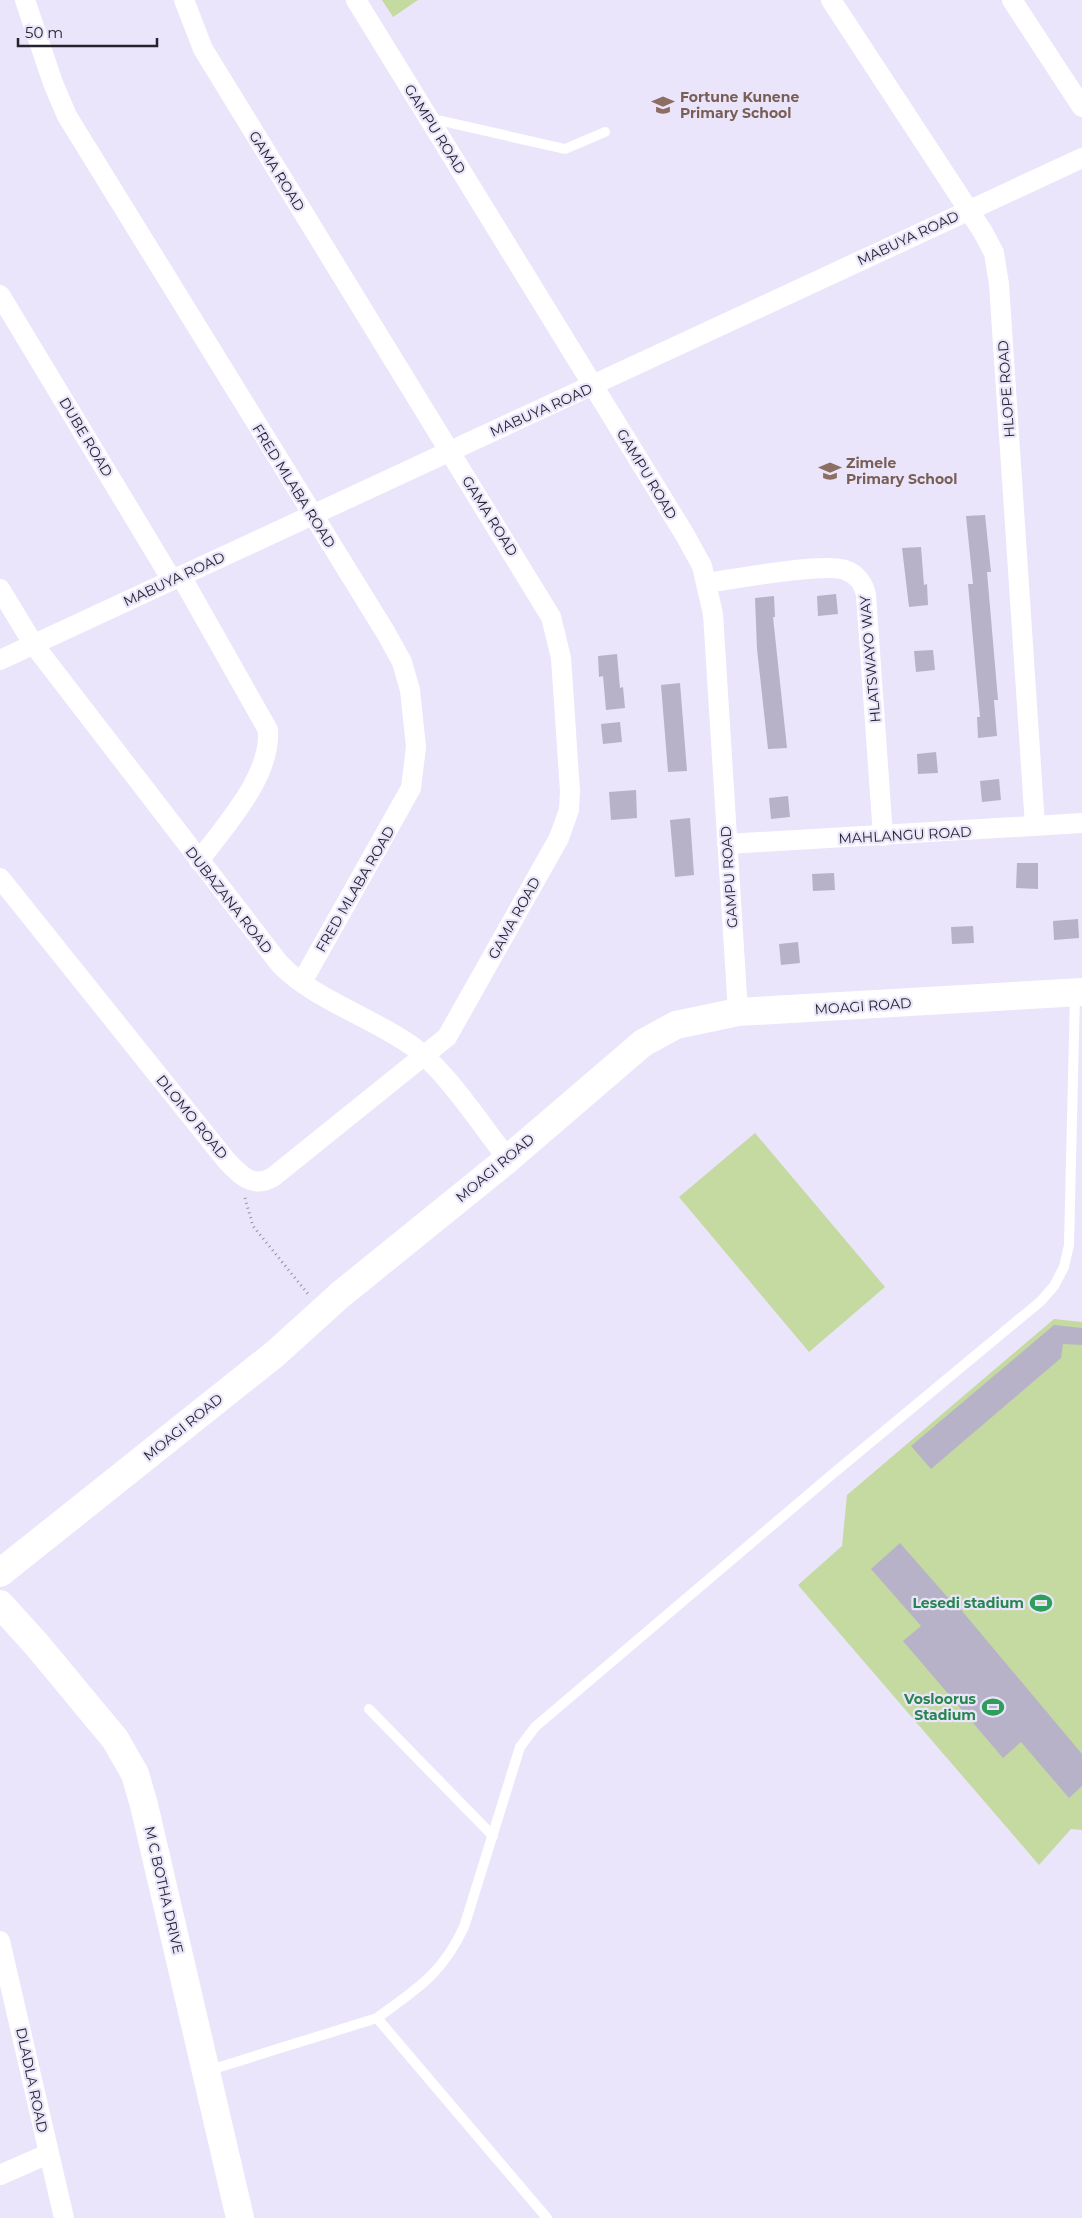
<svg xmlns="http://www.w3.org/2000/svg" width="1082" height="2218" viewBox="0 0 1082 2218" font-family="Montserrat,sans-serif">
  <rect width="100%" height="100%" fill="#eae5fb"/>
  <!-- green -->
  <g fill="#c4daa1">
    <polygon points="382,0 418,0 393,17"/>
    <polygon points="755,1133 885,1287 809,1352 679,1197"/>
    <polygon points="1054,1319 1082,1322 1082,1830 1071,1829 1039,1865 798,1585 842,1546 847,1495"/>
  </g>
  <!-- building -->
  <g fill="#b7b2c7">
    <polygon points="985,515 991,572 987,572 998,700 994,700 997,736 978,738 977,717 980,717 968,584 973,584 966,516"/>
    <polygon points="921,547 924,585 927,584 928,605 909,607 902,548"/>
    <polygon points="836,594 838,614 818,616 817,596"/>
    <polygon points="774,596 775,617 773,617 787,748 768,749 757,649 755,598"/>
    <polygon points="933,650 935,670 916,672 914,651"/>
    <polygon points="617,654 620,688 623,687 625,708 606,710 603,676 599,677 598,656"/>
    <polygon points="680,683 687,771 668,772 661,685"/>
    <polygon points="620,722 622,742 603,744 601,724"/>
    <polygon points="936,752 938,773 918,774 917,754"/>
    <polygon points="999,779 1001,800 982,802 980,781"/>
    <polygon points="636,790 637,818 611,820 609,792"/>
    <polygon points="788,796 790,817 771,819 769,798"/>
    <polygon points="690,818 694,875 675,877 670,820"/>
    <polygon points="1017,863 1038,863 1038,889 1016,888"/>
    <polygon points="834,873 835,890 813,891 812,874"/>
    <polygon points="1078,919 1079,938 1054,940 1053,921"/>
    <polygon points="973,926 974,943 952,944 951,927"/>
    <polygon points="798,942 800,963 781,965 779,944"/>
    <polygon points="1054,1325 1082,1328 1082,1345 1063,1344 1061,1358 931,1469 911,1446"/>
    <polygon points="900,1543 950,1600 952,1599 1082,1754 1082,1786 1069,1798 1021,1742 1003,1758 903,1641 921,1626 871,1569"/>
  </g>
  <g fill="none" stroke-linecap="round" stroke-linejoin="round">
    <!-- path -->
    <polyline stroke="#928f9f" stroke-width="3" stroke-dasharray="1 4" stroke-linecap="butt" points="245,1198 253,1226 308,1294"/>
    <!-- lane -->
    <g stroke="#fff" stroke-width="10">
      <polyline points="429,118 565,149 605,132"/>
      <polyline points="369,1709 493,1836"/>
      <path d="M377,2018c41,-30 65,-44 87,-91l56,-180 15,-20 294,-250 212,-176 13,-15 10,-19 5,-22 6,-251"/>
      <polyline points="207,2071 377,2018 547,2218"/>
    </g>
    <!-- street -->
    <g stroke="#fff" stroke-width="20">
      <polyline points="25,0 53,83 67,116 386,633 402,662 410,690 416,747 411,788 302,982"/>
      <polyline points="356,0 685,535 702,566 713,614 738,1012"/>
      <polyline points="831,0 983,232 994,253 999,284 1035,826"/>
      <polyline points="1012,0 1082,107"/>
      <polyline points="0,295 172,580"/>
      <path d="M181,576l87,154c3,47 -42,94 -69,131"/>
      <path d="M707,583c28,-4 116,-21 138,-13 12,4 19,14 21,25l17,241"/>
      <path d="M0,589l34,56 245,318c33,36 93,54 133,83 34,24 69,79 96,113"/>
      <polyline points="0,660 1082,158"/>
      <polyline points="727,844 1082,823"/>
      <path d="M0,878l226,282c14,15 27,29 47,17l174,-140 112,-199 10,-28 1,-19 -9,-133 -10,-41 -348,-568 -19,-49"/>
      <polyline points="0,1941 64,2218"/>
      <polyline points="0,2175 48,2154"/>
    </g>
    <!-- secondary -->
    <g stroke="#fff" stroke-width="28">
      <polyline points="0,1573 276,1353 340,1295 508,1159 643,1043 676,1025 738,1012 1082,992"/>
      <polyline points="0,1604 37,1645 115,1739 135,1774 144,1805 240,2218"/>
    </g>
  </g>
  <!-- icons -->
  <defs>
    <g id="school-bare" transform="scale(1.725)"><path d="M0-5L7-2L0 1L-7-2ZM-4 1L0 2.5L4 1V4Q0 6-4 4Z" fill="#8d6e63" stroke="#eae5fb" stroke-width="2.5" paint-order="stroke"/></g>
    <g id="stadium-bare" transform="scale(1.725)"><path d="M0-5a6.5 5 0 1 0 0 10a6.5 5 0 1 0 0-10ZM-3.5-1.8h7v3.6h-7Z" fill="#2e9e5b" stroke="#eae5fb" stroke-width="2.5" paint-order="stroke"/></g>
  </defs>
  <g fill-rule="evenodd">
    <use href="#school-bare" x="663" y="105"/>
    <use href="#school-bare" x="830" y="471"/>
    <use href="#stadium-bare" x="1041" y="1603"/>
    <use href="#stadium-bare" x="993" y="1707"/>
  </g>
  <g text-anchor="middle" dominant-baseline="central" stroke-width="4.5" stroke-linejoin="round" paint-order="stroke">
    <!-- education labels -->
    <g font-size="14" font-weight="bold" fill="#785e54" stroke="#eae5fb" text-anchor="start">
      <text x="680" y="97">Fortune Kunene<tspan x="680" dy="16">Primary School</tspan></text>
      <text x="846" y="463">Zimele<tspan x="846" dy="16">Primary School</tspan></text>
    </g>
    <!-- street labels -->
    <g font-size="14" fill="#25242c" stroke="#eae5fb">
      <text transform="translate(435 129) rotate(58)">GAMPU ROAD</text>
      <text transform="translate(277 171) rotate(58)">GAMA ROAD</text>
      <text transform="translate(908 238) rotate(-25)">MABUYA ROAD</text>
      <text transform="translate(1006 389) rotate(-94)">HLOPE ROAD</text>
      <text transform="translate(541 410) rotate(-24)">MABUYA ROAD</text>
      <text transform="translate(86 437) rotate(59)">DUBE ROAD</text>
      <text transform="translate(647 474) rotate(59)">GAMPU ROAD</text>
      <text transform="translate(294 486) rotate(58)">FRED MLABA ROAD</text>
      <text transform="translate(490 516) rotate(58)">GAMA ROAD</text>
      <text transform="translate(174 579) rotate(-25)">MABUYA ROAD</text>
      <text transform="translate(870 659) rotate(-95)">HLATSWAYO WAY</text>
      <text transform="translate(905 835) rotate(-3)">MAHLANGU ROAD</text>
      <text transform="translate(729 877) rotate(-94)">GAMPU ROAD</text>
      <text transform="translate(355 889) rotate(-60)">FRED MLABA ROAD</text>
      <text transform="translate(229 900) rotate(52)">DUBAZANA ROAD</text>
      <text transform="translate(514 918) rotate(-61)">GAMA ROAD</text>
      <text transform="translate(863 1006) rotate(-4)">MOAGI ROAD</text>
      <text transform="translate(192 1117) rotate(51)">DLOMO ROAD</text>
      <text transform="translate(495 1168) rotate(-40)">MOAGI ROAD</text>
      <text transform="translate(183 1427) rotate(-39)">MOAGI ROAD</text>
      <text transform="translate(164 1890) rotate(77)">M C BOTHA DRIVE</text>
      <text transform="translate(32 2080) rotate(78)">DLADLA ROAD</text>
    </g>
    <!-- leisure labels -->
    <g font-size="14" font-weight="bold" fill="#27864d" stroke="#eae5fb" text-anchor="end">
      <text x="1024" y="1603">Lesedi stadium</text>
      <text x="976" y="1699">Vosloorus<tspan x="976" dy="16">Stadium</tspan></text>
    </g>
  </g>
  <!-- scale -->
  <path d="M18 38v8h139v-8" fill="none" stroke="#25242c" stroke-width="2.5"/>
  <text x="25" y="38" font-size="15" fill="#25242c" stroke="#eae5fb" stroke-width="4" paint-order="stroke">50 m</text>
</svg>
